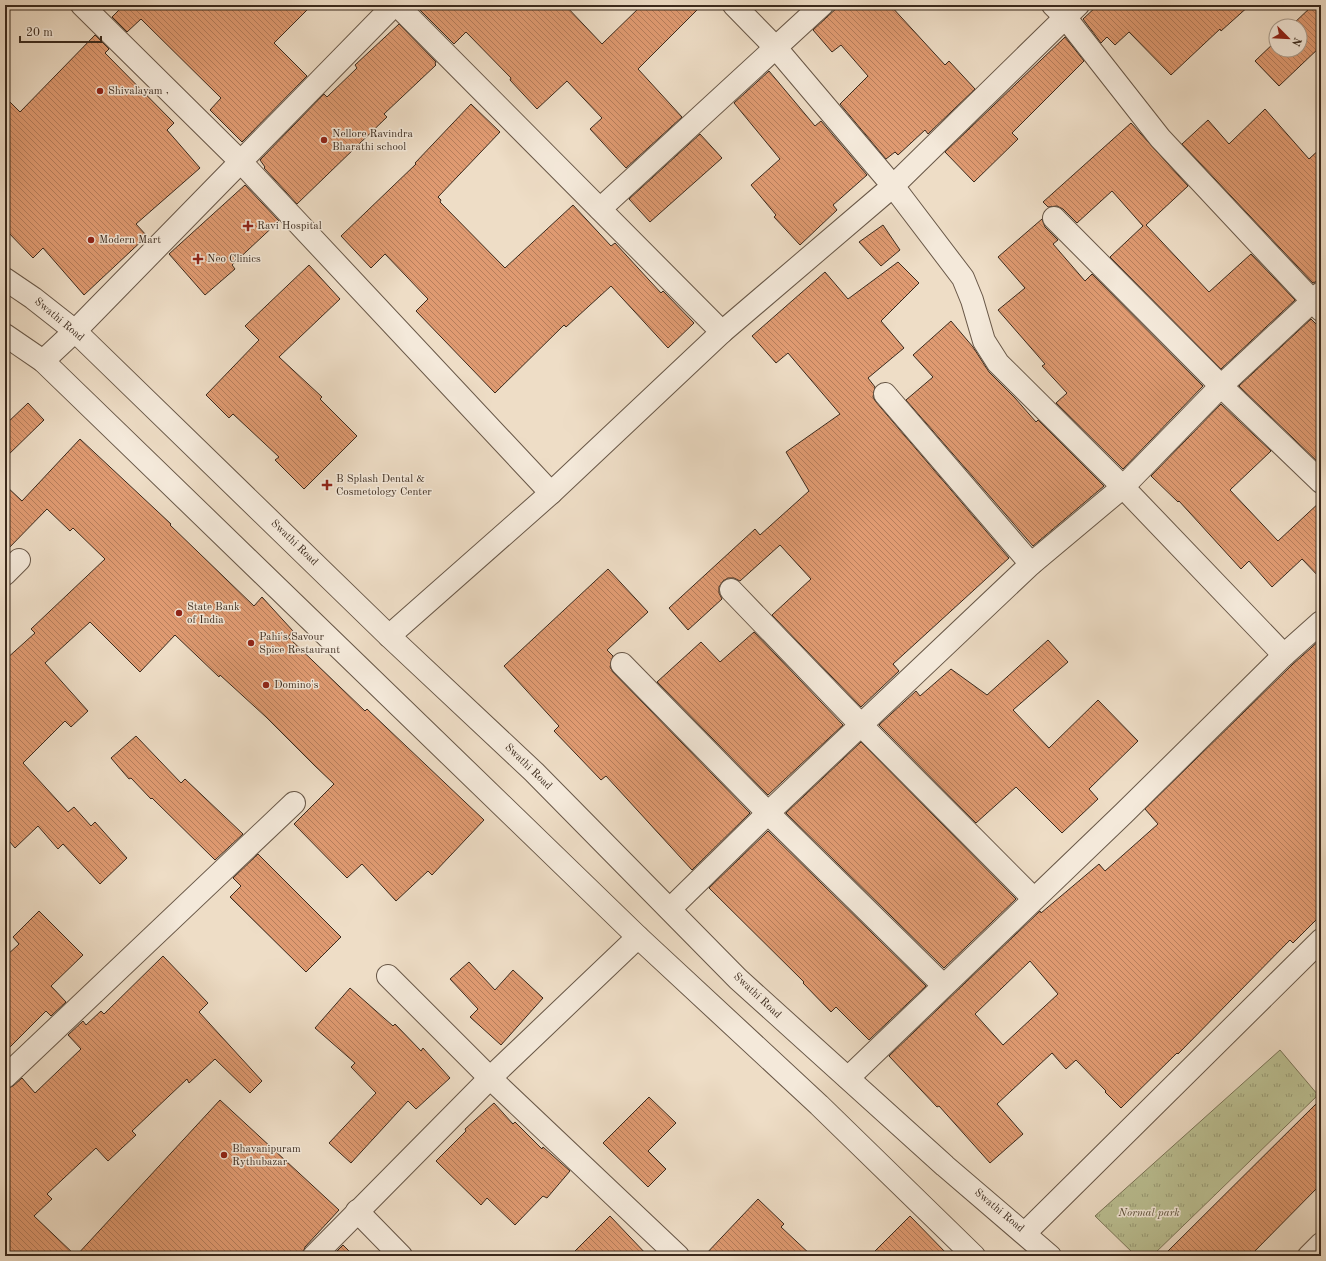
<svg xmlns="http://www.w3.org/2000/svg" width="1326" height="1261" viewBox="0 0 1326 1261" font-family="'Old Standard TT',serif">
  <defs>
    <pattern id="park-tufts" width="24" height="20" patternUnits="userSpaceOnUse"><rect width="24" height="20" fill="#bbc093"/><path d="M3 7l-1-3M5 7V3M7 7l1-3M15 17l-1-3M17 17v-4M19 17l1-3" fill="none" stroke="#999c77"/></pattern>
    <pattern id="building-back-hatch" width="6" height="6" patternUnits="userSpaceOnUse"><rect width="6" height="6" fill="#df9a71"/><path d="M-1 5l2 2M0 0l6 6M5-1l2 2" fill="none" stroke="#b67e5c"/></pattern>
  </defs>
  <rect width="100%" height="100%" fill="#eeddc6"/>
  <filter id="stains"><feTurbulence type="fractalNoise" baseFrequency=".005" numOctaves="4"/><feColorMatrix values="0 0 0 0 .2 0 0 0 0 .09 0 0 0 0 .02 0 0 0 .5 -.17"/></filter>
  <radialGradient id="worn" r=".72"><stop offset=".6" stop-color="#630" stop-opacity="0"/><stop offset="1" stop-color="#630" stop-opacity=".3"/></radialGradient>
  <!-- park -->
  <polygon fill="url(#park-tufts)" stroke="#7b7558" points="1280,1050 1318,1095 1152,1256 1136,1256 1095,1216"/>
  <!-- building -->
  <g fill="url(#building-back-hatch)" stroke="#3b2a1d" fill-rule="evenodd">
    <polygon points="124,5 312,5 274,43 307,76 242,142 210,110 221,98 141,19 127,32 112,17"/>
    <polygon points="420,5 565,5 602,44 642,5 702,5 638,69 682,117 626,168 590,129 602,118 567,81 537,109 510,80 511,78 466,32 454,44 417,7"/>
    <polygon points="840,5 890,5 945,65 949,61 975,89 928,134 925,130 898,155 895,152 886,159 840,104 868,76 841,45 832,52 813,30"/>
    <polygon points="1098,5 1250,5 1221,31 1220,29 1171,75 1129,32 1115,45 1107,37 1101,43 1083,19"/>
    <polygon points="1313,5 1321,5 1321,46 1279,86 1255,61 1276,41 1276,50 1300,50 1300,26 1291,26"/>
    <polygon points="399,24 436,62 435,64 436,65 384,114 387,117 297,204 264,168 265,167 260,160 324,94 327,97 357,68 355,65"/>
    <polygon points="95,35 109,49 105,53 174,123 167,130 200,168 136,224 147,236 84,295 43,248 33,258 5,229 5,97 20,112"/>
    <polygon points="1065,37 1084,61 1012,133 1018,139 974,182 945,152"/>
    <polygon points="769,71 815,126 821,121 867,175 833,205 837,210 800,245 774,217 776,215 751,185 780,159 734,103"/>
    <polygon points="471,104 500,132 438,197 441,200 440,202 505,268 573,205 611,246 615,243 661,293 663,291 694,323 668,348 611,286 566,327 564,325 495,393 416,311 428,299 385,254 371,268 341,236 416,164 415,163"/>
    <polygon points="1265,109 1309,159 1321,148 1321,279 1313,283 1182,144 1208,120 1229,144"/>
    <polygon points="1131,123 1188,186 1146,225 1209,292 1251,254 1295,300 1221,369 1110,257 1143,226 1112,191 1077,223 1063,209 1057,206 1048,207 1043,202"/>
    <polygon points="700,134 722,158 650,222 629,199"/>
    <polygon points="245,185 279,221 232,265 235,269 205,295 169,254"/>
    <polygon points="1042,219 1045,227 1058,240 1053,244 1085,281 1092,274 1203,386 1123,469 1056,403 1067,393 1042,366 1045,364 998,310 1025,288 998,257"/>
    <polygon points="883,225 900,250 881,266 859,242"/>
    <polygon points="898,262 919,283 881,321 904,348 868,378 875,387 873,397 876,402 1009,558 893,664 899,671 861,707 772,615 811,579 780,545 740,581 734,578 728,578 723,581 719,587 719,593 722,599 688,630 669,608 755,529 760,535 809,491 786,452 840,414 788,353 776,363 752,336 825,272 848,299"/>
    <polygon points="309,265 340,299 279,357 322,397 320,399 357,436 304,489 275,460 279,457 233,414 229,418 206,395 259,340 245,326"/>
    <polygon points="1311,319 1321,329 1321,465 1239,386"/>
    <polygon points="951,321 973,347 989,372 1015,398 1036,422 1038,420 1104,486 1033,546 906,400 933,377 913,355"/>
    <polygon points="28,403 44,420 5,458 5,425"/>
    <polygon points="1221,404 1271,451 1230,490 1278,541 1321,501 1321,579 1302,559 1272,587 1249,561 1241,569 1179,501 1178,502 1151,476"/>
    <polygon points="80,439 171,524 170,525 254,606 262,597 293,631 288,637 365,711 367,709 484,820 432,875 428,871 396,901 362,864 347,878 294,824 334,784 315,766 266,717 220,675 219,677 175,635 140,672 90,622 45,663 88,711 71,727 65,721 23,763 68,812 74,807 91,826 95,822 127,858 100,884 63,844 58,849 38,826 15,848 5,836 5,660 35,633 31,629 105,559 73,528 70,531 47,509 5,552 5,485 22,501"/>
    <polygon points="608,569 648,612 607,650 613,656 610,667 613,672 750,813 692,870 606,776 601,780 554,731 559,726 504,666"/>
    <polygon points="754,632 843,725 768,795 657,682 701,642 720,662"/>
    <path d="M1321,639v276l-28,28 -3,-3 -112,114 -1,-1 -56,55 -16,-16 1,-1 -30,-31 -10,9 -14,-16 -55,51 26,30 -33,29 -51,-57 -2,1 -48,-51 151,-145 1,2 58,-49 6,7 53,-47 -13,-15 148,-145zM1030,961l28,33 -55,51 -28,-31z"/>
    <polygon points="1048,640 1068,662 1013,710 1049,748 1098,700 1138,741 1089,789 1098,799 1062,833 1016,787 976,823 879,725 916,691 920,696 951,669 987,695"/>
    <polygon points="136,736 181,783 185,779 243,834 215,860 152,798 151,799 131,778 129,779 111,758"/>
    <polygon points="861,742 1016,899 944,968 786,813"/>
    <polygon points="768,831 926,986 869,1040 836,1007 831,1012 803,983 804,982 709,888"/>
    <polygon points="258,854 341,937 306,972 230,897 241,886 233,878"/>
    <polygon points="39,911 83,955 51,986 66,1002 51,1016 46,1011 5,1052 5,957 19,944 13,937"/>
    <polygon points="163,956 208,1003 199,1012 262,1081 250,1093 215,1059 189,1083 187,1079 132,1131 136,1135 108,1161 96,1148 47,1194 52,1199 34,1216 76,1256 220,1100 339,1210 305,1247 302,1256 5,1256 5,1089 13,1086 22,1078 35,1093 81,1049 68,1035 83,1021 86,1025 101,1011 104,1014"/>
    <polygon points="469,962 495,990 513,970 543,998 501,1045 470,1017 478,1009 450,979"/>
    <polygon points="350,988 393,1026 395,1024 421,1051 423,1048 450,1078 416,1109 408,1101 351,1163 329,1143 376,1093 351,1067 355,1063 315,1028"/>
    <polygon points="649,1097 676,1123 648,1151 666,1169 648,1187 603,1143"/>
    <polygon points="1321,1099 1321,1184 1250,1256 1163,1256"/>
    <polygon points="494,1103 513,1124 515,1122 542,1149 543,1147 570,1171 547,1198 543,1196 515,1225 487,1198 481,1205 436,1161 466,1131 465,1129"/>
    <polygon points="758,1199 784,1224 781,1227 812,1256 704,1256"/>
    <polygon points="610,1216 648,1256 570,1256"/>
    <polygon points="910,1216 949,1256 870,1256"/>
    <polygon points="343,1245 354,1256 332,1256"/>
  </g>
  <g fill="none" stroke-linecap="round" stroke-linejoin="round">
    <!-- minor casing -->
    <g stroke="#685747" stroke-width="24">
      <g id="minor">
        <polyline points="82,5 240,161 551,493"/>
        <polyline points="397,5 722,332"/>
        <polyline points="1053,5 1065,17 1160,138 1321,310"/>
        <polyline points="1078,5 893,186 963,278 972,300 984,341 998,363 1123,487 1284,655"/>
        <polyline points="600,209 822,5"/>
        <polyline points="1054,218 1221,386 1321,482"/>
        <polyline points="43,361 75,331 394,5"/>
        <polyline points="885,394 1031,564"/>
        <polyline points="5,574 19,560"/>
        <polyline points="731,590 861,725 1034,899"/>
        <polyline points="389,636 551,493 722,332 893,186 776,48 734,5"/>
        <polyline points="622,664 768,813 943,985"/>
        <polyline points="670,909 768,813 1031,564 1123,487 1221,386 1321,293"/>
        <polyline points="388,976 490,1078 678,1256"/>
        <polyline points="5,1077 294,803"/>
        <polyline points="848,1078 1124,813 1284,655 1321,622"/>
        <polyline points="357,1211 401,1256"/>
        <polyline points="1025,1233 1321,940"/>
        <polyline points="314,1256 490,1078 638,937"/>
      </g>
    </g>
    <!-- tertiary casing -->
    <g stroke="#685747" stroke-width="24">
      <g id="tertiary">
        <polyline points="5,279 33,298 75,331 389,636 534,772 738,979 945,1166 1050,1256"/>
        <polyline points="5,335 43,361 638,937 819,1105 974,1256"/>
        <polyline points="1309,1256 1321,1244"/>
      </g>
    </g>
    <!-- minor -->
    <use href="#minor" stroke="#f4e9da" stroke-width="22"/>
    <!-- tertiary -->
    <use href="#tertiary" stroke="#f4e9da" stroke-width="22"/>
  </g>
  <!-- markers -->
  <g fill="#8f2418" stroke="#f4e9da" stroke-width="1.5">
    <circle cx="100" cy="91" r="4"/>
    <circle cx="324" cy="140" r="4"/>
    <path d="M246 220h4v4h4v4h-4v4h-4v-4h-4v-4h4z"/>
    <circle cx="91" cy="240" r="4"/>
    <path d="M196 253h4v4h4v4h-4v4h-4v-4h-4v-4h4z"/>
    <path d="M325 479h4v4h4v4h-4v4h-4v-4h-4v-4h4z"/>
    <circle cx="179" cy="613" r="4"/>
    <circle cx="251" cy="643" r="4"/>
    <circle cx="266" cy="685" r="4"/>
    <circle cx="224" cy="1155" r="4"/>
  </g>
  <g text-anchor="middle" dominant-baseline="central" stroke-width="3" stroke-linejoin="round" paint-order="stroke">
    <!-- poi labels -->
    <g font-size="11" fill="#3b2a1d" stroke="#f4e9da" text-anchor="start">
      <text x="108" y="91">Shivalayam ,</text>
      <text x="332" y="134">Nellore Ravindra<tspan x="332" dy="13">Bharathi school</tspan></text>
      <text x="257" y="226">Ravi Hospital</text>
      <text x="99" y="240">Modern Mart</text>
      <text x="207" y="259">Neo Clinics</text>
      <text x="336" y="479">B Splash Dental &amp;<tspan x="336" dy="13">Cosmetology Center</tspan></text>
      <text x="187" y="607">State Bank<tspan x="187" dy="13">of India</tspan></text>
      <text x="259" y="637">Pahi's Savour<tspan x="259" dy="13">Spice Restaurant</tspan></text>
      <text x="274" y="685">Domino's</text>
      <text x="232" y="1149">Bhavanipuram<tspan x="232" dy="13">Rythubazar</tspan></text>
    </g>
    <!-- street labels -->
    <g font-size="11" fill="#3b2a1d" stroke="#f4e9da">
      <text transform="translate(59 320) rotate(40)">Swathi Road</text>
      <text transform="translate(294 543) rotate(44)">Swathi Road</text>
      <text transform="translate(528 767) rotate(44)">Swathi Road</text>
      <text transform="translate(757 996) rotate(43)">Swathi Road</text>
      <text transform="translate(999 1211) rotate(40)">Swathi Road</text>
    </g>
    <!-- park labels -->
    <g font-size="11" font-style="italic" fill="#5b503a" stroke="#f4e9da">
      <text x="1149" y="1213">Normal park</text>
    </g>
  </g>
  <!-- margin -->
  <rect width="1326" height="1261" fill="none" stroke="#eeddc6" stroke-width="20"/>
  <rect x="6" y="6" width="1314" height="1249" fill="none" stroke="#3b2a1d" stroke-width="2"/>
  <rect x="10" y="10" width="1306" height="1241" fill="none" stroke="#3b2a1d"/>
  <!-- north arrow -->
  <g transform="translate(1288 38) rotate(114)"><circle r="19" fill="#f4e9da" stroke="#aa9d8e"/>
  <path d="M0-3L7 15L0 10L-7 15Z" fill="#8f2418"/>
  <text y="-6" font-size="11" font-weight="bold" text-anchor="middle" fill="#3b2a1d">N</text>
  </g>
  <!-- scale -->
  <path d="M20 36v6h81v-6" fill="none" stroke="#3b2a1d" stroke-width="2"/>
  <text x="26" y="36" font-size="12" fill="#3b2a1d" stroke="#f4e9da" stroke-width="3" paint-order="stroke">20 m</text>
  <rect width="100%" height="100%" filter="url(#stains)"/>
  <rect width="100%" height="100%" fill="url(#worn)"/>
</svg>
